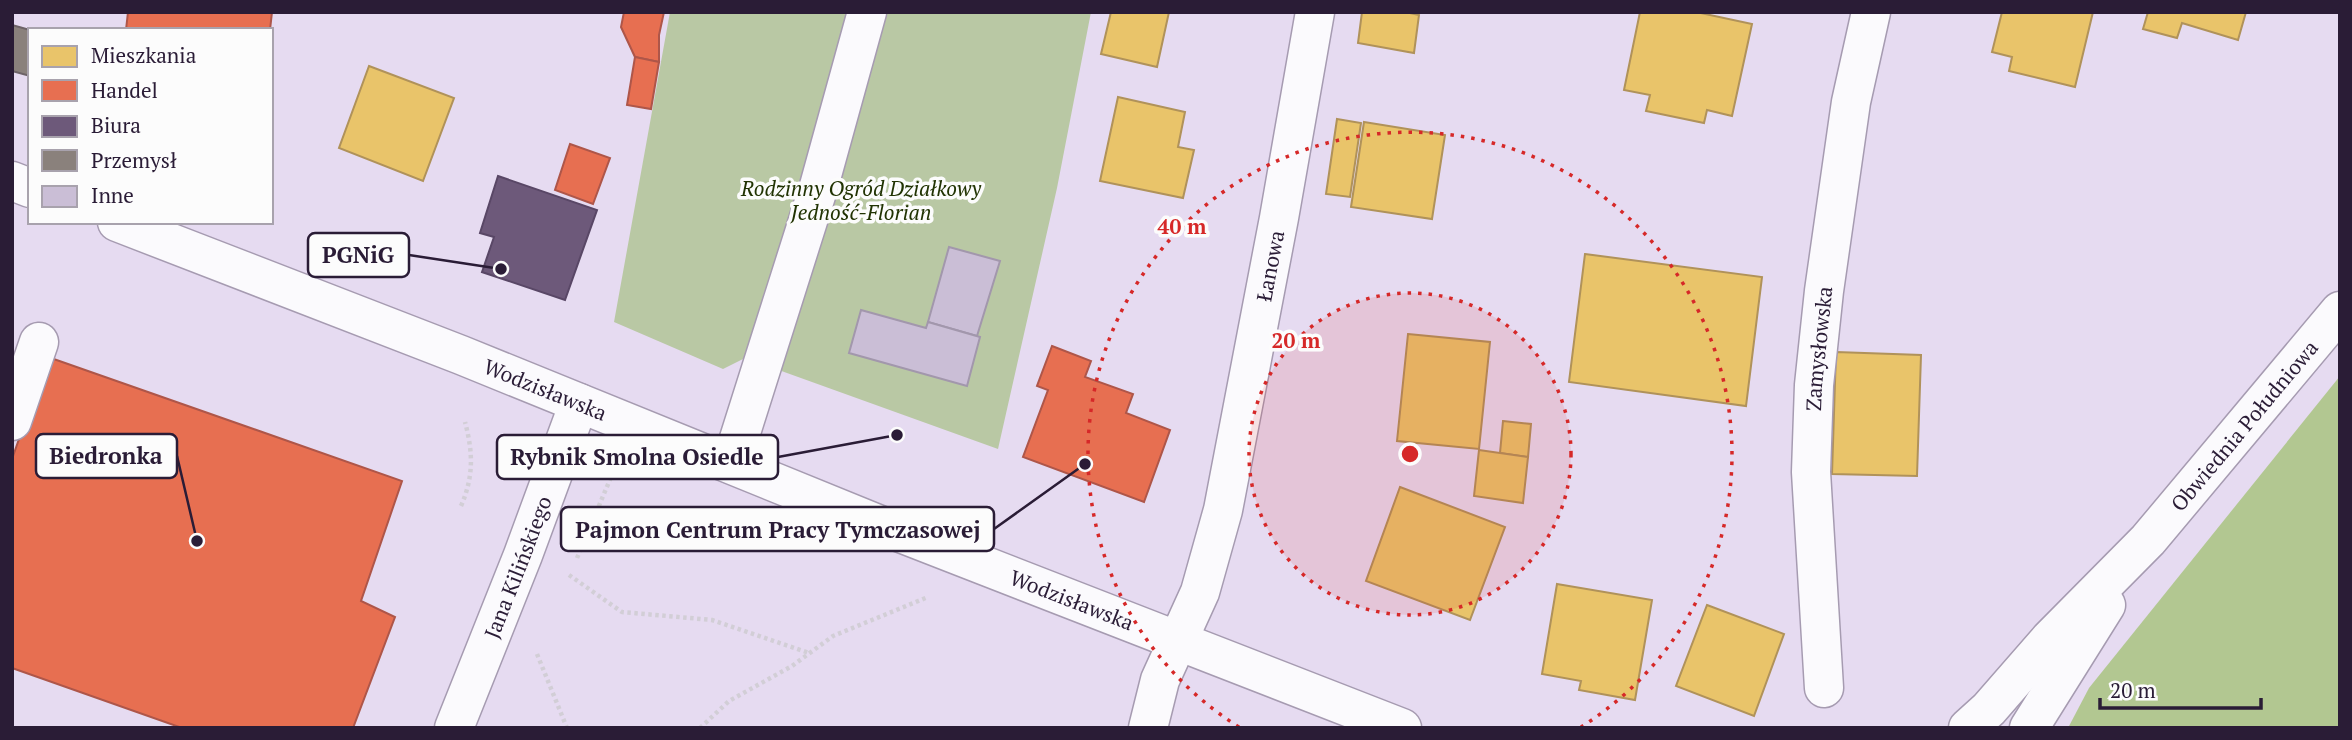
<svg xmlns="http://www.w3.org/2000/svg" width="2352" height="740" viewBox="0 0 2352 740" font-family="'PT Serif',serif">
  <rect width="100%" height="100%" fill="#e6dbf1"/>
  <!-- green -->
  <polygon fill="#b9c8a4" points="670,12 1091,12 1057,188 998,449 745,358 723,369 614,322"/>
  <!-- forest -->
  <polygon fill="#b2c791" points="2340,376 2340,728 2068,728 2089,688"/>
  <!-- homes -->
  <g fill="#e9c46a" stroke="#b0925a" stroke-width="2">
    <polygon points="1111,12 1169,12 1157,67 1101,54"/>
    <polygon points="1362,12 1405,12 1419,15 1414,53 1358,43"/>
    <polygon points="1640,12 1696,12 1752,24 1732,116 1707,110 1704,123 1646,111 1650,95 1624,90"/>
    <polygon points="2002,12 2093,12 2075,87 2009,71 2012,57 1992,52"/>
    <polygon points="2148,12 2246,12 2238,40 2182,23 2177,38 2143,29"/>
    <polygon points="369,66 454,98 423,181 339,148"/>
    <polygon points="1118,97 1185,112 1178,147 1194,150 1183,198 1100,181"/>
    <polygon points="1337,119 1361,123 1350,197 1326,194"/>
    <polygon points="1364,122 1445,135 1432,219 1351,207"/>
    <polygon points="1585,254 1762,277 1746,406 1569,382"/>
    <polygon points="1408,334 1490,342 1479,449 1397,441"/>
    <polygon points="1836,352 1921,355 1917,476 1832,474"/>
    <polygon points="1503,421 1531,424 1528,457 1500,453"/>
    <polygon points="1479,450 1528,457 1523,503 1474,496"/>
    <polygon points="1400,487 1505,527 1470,620 1366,581"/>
    <polygon points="1557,584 1652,600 1635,700 1579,690 1581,681 1542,674"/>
    <polygon points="1707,605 1784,634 1754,716 1676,686"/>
  </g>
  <!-- shops -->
  <g fill="#e76f51" stroke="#ae5649" stroke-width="2">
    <polygon points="128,12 272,12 270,30 126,30"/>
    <polygon points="624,12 664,12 659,35 659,62 635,57 621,27"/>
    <polygon points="635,57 659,62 651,109 627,105"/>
    <polygon points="570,144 610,158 593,204 555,190"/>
    <polygon points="1052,346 1091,361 1085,377 1133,394 1126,413 1170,430 1144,502 1023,457 1048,390 1037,386"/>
    <polygon points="48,357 402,481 361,601 395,617 353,728 182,728 12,668 12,459"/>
  </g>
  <!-- offices -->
  <polygon fill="#6d597a" stroke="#594766" stroke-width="2" points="498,176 597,210 565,300 482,272 494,237 480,233"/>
  <!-- industry -->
  <polygon fill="#8a817c" stroke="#6d6367" stroke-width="2" points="12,25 30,30 30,76 12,71"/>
  <!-- building -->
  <g fill="#cabed6" stroke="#a297ac" stroke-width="2">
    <polygon points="949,247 1000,261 977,336 928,322"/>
    <polygon points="861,310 926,328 928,322 980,337 967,386 849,353"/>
  </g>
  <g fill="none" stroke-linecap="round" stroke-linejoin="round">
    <!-- minor casing -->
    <g stroke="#a69bb1" stroke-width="41">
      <g id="minor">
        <polyline points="12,421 39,342"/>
        <polyline points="731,464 819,186 867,12"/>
        <path id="s1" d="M1824,688l-13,-216 3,-87 10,-94 27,-189 20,-90"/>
        <path id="s2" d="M454,728l69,-173 56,-152"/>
        <path id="s3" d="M1148,728l12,-48 40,-88 23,-82 56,-292 36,-206"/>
      </g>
    </g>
    <!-- major casing -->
    <g stroke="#a69bb1" stroke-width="41">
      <g id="major">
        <polyline points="12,181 30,188"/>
        <path id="s4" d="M117,222l344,133 419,170 522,203"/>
        <path id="s5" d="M1968,728l21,-19 61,-70 98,-99 192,-229"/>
        <polyline points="2029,728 2106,605"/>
      </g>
    </g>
    <!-- path -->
    <g stroke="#d2ced6" stroke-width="4.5" stroke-dasharray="3.5 3.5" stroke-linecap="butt">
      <path d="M461,506c13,-30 12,-54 4,-84"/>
      <polyline points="577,558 614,470"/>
      <polyline points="569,575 622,612 712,620 809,653"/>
      <polyline points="537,654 567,728"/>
      <polyline points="700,728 729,701 792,666 833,636 928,597"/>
    </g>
    <!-- minor -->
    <use href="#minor" stroke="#fbfafd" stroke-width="38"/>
    <!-- major -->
    <use href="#major" stroke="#fbfafd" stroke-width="38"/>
  </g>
  <!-- distance rings -->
  <circle cx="1410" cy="454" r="161" fill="#d62828" fill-opacity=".12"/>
  <g fill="none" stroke="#d62828" stroke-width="3.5" stroke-dasharray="3.5 7">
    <circle cx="1410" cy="454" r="161"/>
    <path d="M1239 727A322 322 0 1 1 1581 727"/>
  </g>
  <g text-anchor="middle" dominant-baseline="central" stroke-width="7" stroke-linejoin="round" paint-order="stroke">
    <!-- park labels -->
    <g font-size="21" font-style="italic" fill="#213303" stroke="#fcfcfc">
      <text x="861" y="188">Rodzinny Ogród Działkowy<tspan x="861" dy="24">Jedność-Florian</tspan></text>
    </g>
    <!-- street labels -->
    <g font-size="21" fill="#2a1c36" stroke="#fcfcfc">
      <text stroke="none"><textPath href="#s3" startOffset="480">Łanowa</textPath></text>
      <text stroke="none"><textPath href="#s1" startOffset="340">Zamysłowska</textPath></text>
      <text stroke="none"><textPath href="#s4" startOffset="460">Wodzisławska</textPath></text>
      <text stroke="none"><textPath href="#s5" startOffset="410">Obwiednia Południowa</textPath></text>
      <text stroke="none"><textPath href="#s2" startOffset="173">Jana Kilińskiego</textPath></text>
      <text stroke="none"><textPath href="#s4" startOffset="1027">Wodzisławska</textPath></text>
    </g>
  </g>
  <circle cx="1410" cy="454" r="10" fill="#d62828" stroke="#fcfcfc" stroke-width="3.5"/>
  <g font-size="21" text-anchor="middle" font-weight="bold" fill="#d62828" stroke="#fcfcfc" stroke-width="7" stroke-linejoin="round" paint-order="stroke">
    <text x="1182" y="234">40 m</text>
    <text x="1296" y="348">20 m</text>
  </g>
  <!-- callouts -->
  <path fill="none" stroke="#2a1c36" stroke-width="2.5" d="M501 269L409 255M197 541L177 456M897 435L778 457M1085 464L994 529"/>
  <g fill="#2a1c36" stroke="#fcfcfc" stroke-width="2.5">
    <circle cx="501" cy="269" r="7"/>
    <circle cx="197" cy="541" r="7"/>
    <circle cx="897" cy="435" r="7"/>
    <circle cx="1085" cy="464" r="7"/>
  </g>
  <g fill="#fcfcfc" stroke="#2a1c36" stroke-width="2.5">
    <rect x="308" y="233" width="101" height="44" rx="7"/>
    <rect x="36" y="434" width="141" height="44" rx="7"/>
    <rect x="497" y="435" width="281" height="44" rx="7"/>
    <rect x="561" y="507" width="433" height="44" rx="7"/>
  </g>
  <g font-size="23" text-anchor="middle" font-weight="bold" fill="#2a1c36">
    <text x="358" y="263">PGNiG</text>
    <text x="106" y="464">Biedronka</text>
    <text x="637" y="465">Rybnik Smolna Osiedle</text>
    <text x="778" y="538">Pajmon Centrum Pracy Tymczasowej</text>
  </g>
  <!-- border -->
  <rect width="2352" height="740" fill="none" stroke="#2a1c36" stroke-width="28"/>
  <!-- legend -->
  <rect x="28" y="28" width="245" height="196" fill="#fcfcfc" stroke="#a8a2ad" stroke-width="2"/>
  <rect x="42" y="46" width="35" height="21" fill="#e9c46a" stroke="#a8a2ad" stroke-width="2"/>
  <text x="91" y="63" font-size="21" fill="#2a1c36">Mieszkania</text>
  <rect x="42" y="80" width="35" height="21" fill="#e76f51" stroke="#a8a2ad" stroke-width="2"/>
  <text x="91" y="98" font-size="21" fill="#2a1c36">Handel</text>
  <rect x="42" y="116" width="35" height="21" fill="#6d597a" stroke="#a8a2ad" stroke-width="2"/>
  <text x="91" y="133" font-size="21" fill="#2a1c36">Biura</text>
  <rect x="42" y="150" width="35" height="21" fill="#8a817c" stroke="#a8a2ad" stroke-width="2"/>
  <text x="91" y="168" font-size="21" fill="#2a1c36">Przemysł</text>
  <rect x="42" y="186" width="35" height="21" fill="#cabed6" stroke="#a8a2ad" stroke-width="2"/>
  <text x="91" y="203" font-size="21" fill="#2a1c36">Inne</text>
  <!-- scale -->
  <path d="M2100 698v10h161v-10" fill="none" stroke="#2a1c36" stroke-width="3.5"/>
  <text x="2110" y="698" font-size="21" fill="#2a1c36" stroke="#fcfcfc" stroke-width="5" paint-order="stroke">20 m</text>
</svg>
